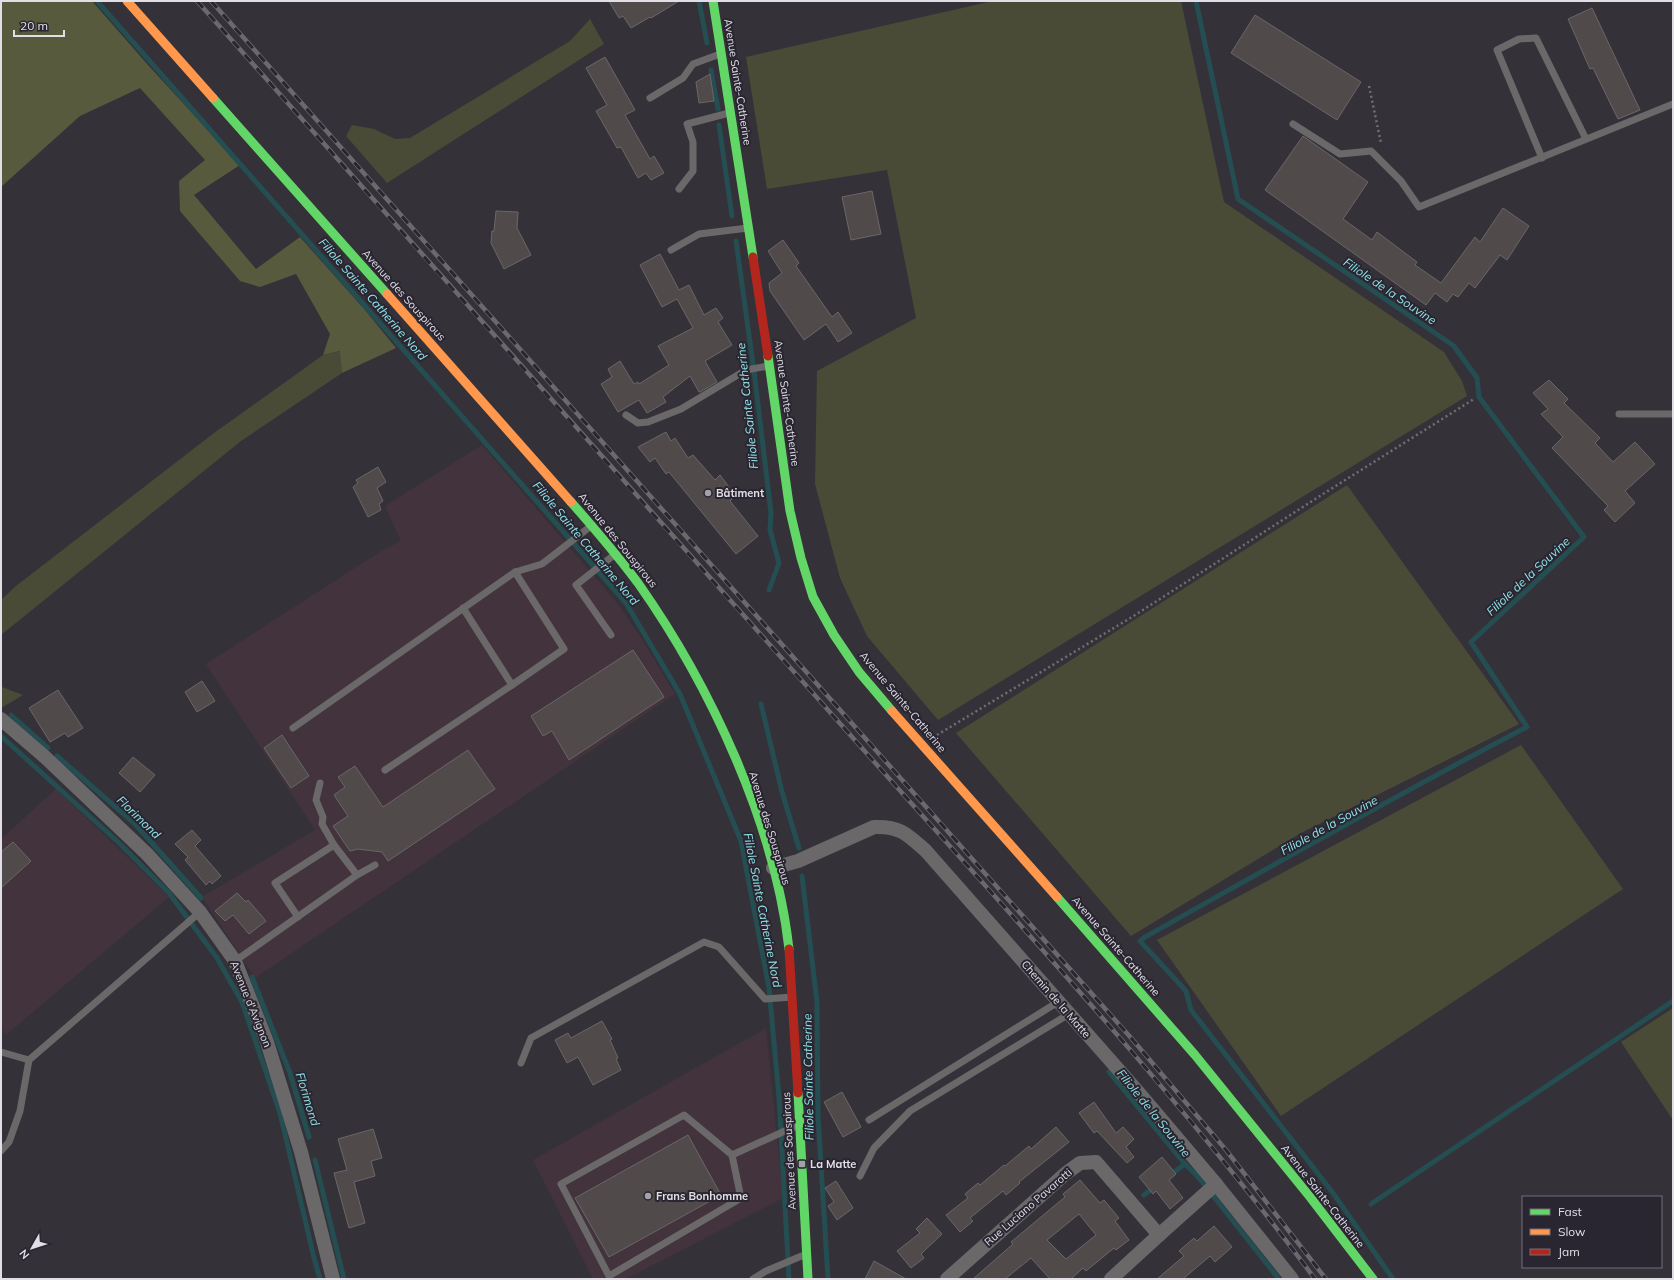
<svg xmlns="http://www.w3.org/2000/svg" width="1674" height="1280" viewBox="0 0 1674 1280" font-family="Mulish,sans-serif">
  <rect width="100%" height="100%" fill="#343238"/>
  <!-- industrial -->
  <g fill="#43333c">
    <polygon points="482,445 617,603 642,639 675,694 255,978 202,897 315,830 206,664 381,551 401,541 385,506"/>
    <polygon points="56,789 169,897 7,1034 1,1029 1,839"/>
    <polygon points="766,1028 783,1198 626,1279 593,1279 533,1160"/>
  </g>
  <!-- green -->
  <g fill="#494b37">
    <polygon points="993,1 1181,1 1224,202 1444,352 1462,381 1467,396 938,720 867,636 840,578 815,484 817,371 916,318 887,170 767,189 746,57"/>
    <polygon points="590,19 604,44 387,183 346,136 352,125 374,129 395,139 410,138 570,41"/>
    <polygon points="341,351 342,373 241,441 1,635 1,600 16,586 214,433 323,355"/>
    <polygon points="1347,485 1519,724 1301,833 1131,936 956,733"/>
    <polygon points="1,684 2,687 23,695 3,707 1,706"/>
    <polygon points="1521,745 1623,889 1281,1116 1157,940"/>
    <polygon points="1673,1008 1673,1120 1621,1042"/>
  </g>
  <!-- forest -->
  <polygon fill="#575a3d" points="1,1 92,1 148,65 240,165 194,195 256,269 300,237 365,310 396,348 342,373 340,351 323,355 330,334 296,274 260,287 240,281 180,211 179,181 205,160 140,88 80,116 1,187"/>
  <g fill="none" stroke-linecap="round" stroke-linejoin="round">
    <!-- stream -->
    <g stroke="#244e51" stroke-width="5">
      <polyline points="97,1 626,603 680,694 741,841 769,988 779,1097 789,1279"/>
      <polyline points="699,1 707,43"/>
      <path d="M1196,1l42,198 216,147 23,32 2,19 105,140 -113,105 56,85c-129,67 -255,139 -382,210l-5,4 46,50 5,19 142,183 60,86"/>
      <polyline points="711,70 718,109"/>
      <polyline points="719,125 732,216"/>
      <polyline points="736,241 754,371 771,513 770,530 779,563 769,590"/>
      <polyline points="761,704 782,792 799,848"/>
      <polyline points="11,715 48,748"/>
      <polyline points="1,736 118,842 169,893 217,958 242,1002 280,1113 314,1258 320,1279"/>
      <polyline points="57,756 135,824 201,898"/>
      <polyline points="802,876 817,1002 818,1116 828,1279"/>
      <polyline points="252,977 290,1073 309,1137"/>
      <polyline points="1109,1072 1185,1164 1170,1175"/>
      <polyline points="315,1160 344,1279"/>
      <polyline points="1185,1164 1199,1178 1279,1279"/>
      <polyline points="1144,1195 1156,1186"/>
      <polyline points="1371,1204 1673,1001"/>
    </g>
  </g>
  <!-- building -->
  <g fill="#514a4b" stroke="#6b6668" fill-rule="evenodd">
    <polygon points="609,1 679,1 651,18 650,17 631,28 623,16 619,18"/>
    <polygon points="1592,8 1640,110 1618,119 1593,68 1590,69 1568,19"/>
    <polygon points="1255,15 1361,82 1337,120 1231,53"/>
    <polygon points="605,57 635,110 625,115 650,159 654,156 664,173 651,180 646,173 638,178 621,147 617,148 596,111 607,105 586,68"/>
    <polygon points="710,74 714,101 699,103 696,82"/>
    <polygon points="1303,136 1368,182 1343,219 1372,240 1377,232 1417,262 1415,265 1441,283 1475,237 1480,242 1503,208 1529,226 1507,260 1500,255 1475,288 1469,283 1458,297 1453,294 1447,302 1435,293 1426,305 1265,190"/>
    <polygon points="872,191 881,234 851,240 842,197"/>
    <polygon points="496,211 518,212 517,228 531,255 504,269 491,243 492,231 494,231"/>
    <polygon points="783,240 799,263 796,266 832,317 838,312 852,333 838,342 826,324 804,340 770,291 769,283 782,273 768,251"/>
    <polygon points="660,254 679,290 689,285 704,315 716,308 723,318 718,322 732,345 705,361 717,382 700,392 699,392 690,376 663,397 666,402 647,413 639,400 618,412 601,384 612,377 608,369 620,361 634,384 638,382 639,384 669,365 658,346 693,328 677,299 662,307 640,265"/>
    <polygon points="1549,380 1568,399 1564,403 1600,438 1595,443 1613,462 1635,442 1655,464 1625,491 1635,503 1615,522 1604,510 1608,506 1552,448 1563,437 1541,414 1548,409 1533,393"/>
    <polygon points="666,432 671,441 675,438 688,458 693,455 715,480 720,475 732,491 727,494 732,499 730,501 758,536 736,554 669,472 666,474 655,458 650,462 638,447"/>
    <polygon points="378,467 386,482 377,488 383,501 379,504 381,510 368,517 353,487 358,483 356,480"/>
    <polygon points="633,650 664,697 569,760 552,731 543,736 531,716"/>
    <polygon points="202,681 215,701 197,712 185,692"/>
    <polygon points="58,690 83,728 68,737 65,733 50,742 29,708"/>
    <polygon points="282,735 309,776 291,788 264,748"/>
    <polygon points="468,750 495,789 388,861 382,852 358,849 350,851 333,826 348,816 334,795 345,787 338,777 355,766 383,807"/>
    <polygon points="133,757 155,775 140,792 119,773"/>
    <polygon points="192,830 201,840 195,846 221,876 212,884 210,881 206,885 185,860 188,857 175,844"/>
    <polygon points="13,842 31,861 1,888 1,852"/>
    <polygon points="237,893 246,902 248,900 266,921 249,934 233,915 225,921 215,911"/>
    <polygon points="602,1021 612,1039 610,1040 618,1058 616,1059 621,1070 593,1085 578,1057 567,1063 555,1040 568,1033 571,1038"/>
    <polygon points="842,1092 861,1127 843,1137 824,1102"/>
    <polygon points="1094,1102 1116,1133 1123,1127 1134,1139 1126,1147 1134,1157 1127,1163 1097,1131 1094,1133 1079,1113"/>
    <polygon points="1056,1127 1069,1142 1019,1182 1020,1183 1006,1195 1003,1191 970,1218 973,1221 960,1232 946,1215 968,1198 965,1194 978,1183 980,1185 1004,1165 1005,1166 1029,1146 1031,1149"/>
    <polygon points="373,1129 382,1158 371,1161 375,1176 354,1182 365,1223 349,1228 334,1173 347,1170 338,1139"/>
    <polygon points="688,1135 721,1195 609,1257 575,1198"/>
    <polygon points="1162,1157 1176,1174 1169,1180 1183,1198 1170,1209 1156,1191 1153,1194 1139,1177"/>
    <path d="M1080,1180l20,23 4,-3 15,18 -4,3 14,19 -13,10 -2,-2 -28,23 -3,-3 -12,11h-21l-19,-21 -26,21h-32l40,-35 -2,-2 54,-45 -2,-3zM1079,1214l17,21 -30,24 -19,-19z"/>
    <polygon points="836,1181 853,1208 837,1220 828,1206 834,1202 825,1188"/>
    <polygon points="927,1218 942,1234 921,1254 924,1258 911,1268 897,1251 920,1233 916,1229"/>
    <polygon points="1214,1226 1232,1247 1215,1262 1210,1256 1183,1279 1157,1279 1184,1256 1179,1251 1194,1238 1197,1241"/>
    <polygon points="874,1261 906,1279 865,1279"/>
  </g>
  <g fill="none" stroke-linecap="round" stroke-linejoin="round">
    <!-- path -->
    <g stroke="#726f72" stroke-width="2.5" stroke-dasharray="2 3" stroke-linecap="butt">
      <polyline points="1369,86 1381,143"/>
      <polyline points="937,735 1132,617 1323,494 1474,399"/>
    </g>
    <!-- lane -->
    <g stroke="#6a6869" stroke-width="7">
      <polyline points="650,98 683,78 693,64 720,54"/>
      <polyline points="1293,124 1340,154 1371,151 1401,181 1419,207 1673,104"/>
      <polyline points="1542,158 1497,50 1519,39 1536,38 1586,139"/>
      <polyline points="679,189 693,171 693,142 687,124 729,113"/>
      <polyline points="671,250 699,234 748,228"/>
      <polyline points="1619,414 1673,414"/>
      <polyline points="626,415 638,423 648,422 681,409 746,370 768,366"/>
      <polyline points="611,635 576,585 614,555"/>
      <polyline points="512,685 564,649 515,572"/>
      <polyline points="293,728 515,572 542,564 591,526"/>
      <polyline points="385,770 512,685 463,608"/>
      <polyline points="320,783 316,800 323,817 322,824 334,845"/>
      <polyline points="357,875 375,865"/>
      <polyline points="235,961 357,875 334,845 275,883 298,917"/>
      <polyline points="1,1052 29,1060"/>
      <polyline points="521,1063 531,1038 704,942 719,947 765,999 792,997"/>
      <polyline points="869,1120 1058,1002"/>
      <polyline points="1,1151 9,1142 20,1111 29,1060 200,912"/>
      <polyline points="732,1155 684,1115 561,1184 609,1276 741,1198 732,1155 798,1125"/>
      <polyline points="860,1176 874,1148 910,1111 1069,1014"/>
      <polyline points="753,1279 766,1271 804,1255"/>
    </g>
    <!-- street -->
    <g stroke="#6a6869" stroke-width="14">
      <polyline points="1,719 45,757 147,854 200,912 235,961 267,1042 301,1152 333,1279"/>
      <path d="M773,868l25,-7 76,-34c26,-1 33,7 52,24l213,242 77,91 76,95"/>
      <polyline points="1159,1235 1216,1184"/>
      <polyline points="947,1279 1065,1174 1080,1163 1096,1162 1159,1235 1111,1279"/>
    </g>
    <!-- fast -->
    <g stroke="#63d668" stroke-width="9">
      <polyline points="713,1 753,257"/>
      <polyline points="213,98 387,294"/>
      <polyline points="768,356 790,511 801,558 813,597 834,635 859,672 892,711"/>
      <path d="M571,502c23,26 46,53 67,81 72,102 137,241 151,366"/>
      <polyline points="1057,897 1195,1055 1310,1197 1373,1279"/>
      <polyline points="798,1093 808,1279"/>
    </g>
    <!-- slow -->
    <g stroke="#ff974d" stroke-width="9">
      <polyline points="127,1 213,98"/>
      <polyline points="387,294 571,502"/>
      <polyline points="892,711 1057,897"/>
    </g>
    <!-- jam -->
    <g stroke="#b3261e" stroke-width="9">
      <polyline points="753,257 768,356"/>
      <polyline points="789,949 798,1093"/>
    </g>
    <!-- rail casing -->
    <g stroke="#6b696c" stroke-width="4.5">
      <g id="rail">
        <path d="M197,1c221,249 442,498 664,746 155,174 315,345 454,532"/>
        <polyline points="211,1 1132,1039 1226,1150 1326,1279"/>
      </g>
    </g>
    <!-- rail -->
    <use href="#rail" stroke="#292531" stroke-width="3" stroke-dasharray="9" stroke-linecap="butt"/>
  </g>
  <!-- markers -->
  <g fill="#a4a2a9" stroke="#292531" stroke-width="1.5">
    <circle cx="708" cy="493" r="4"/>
    <rect x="798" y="1160" width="8" height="8" rx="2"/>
    <circle cx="648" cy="1196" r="4"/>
  </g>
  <g text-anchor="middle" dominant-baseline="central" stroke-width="4" stroke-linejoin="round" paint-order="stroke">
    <!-- street labels -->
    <g font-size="11" fill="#e1dee6" stroke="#292531">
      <text transform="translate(738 82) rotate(81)">Avenue Sainte-Catherine</text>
      <text transform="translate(404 295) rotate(48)">Avenue des Souspirous</text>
      <text transform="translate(787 403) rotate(82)">Avenue Sainte-Catherine</text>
      <text transform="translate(618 540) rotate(51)">Avenue des Souspirous</text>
      <text transform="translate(903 702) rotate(50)">Avenue Sainte-Catherine</text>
      <text transform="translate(770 828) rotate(73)">Avenue des Souspirous</text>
      <text transform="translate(1116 946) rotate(49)">Avenue Sainte-Catherine</text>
      <text transform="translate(1056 999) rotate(49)">Chemin de la Matte</text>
      <text transform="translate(251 1004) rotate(68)">Avenue d'Avignon</text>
      <text transform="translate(789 1151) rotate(-93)">Avenue des Souspirous</text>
      <text transform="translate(1323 1196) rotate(52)">Avenue Sainte-Catherine</text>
      <text transform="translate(1028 1207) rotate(-41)">Rue Luciano Pavarotti</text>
    </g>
    <!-- poi labels -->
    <g font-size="11" font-weight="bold" fill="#e1dee6" stroke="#292531" text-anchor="start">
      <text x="716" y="493">Bâtiment</text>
      <text x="810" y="1164">La Matte</text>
      <text x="656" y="1196">Frans Bonhomme</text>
    </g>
    <!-- water labels -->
    <g font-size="12" font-style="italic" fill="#91e4e8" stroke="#292531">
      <text transform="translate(1390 291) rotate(34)">Filiole de la Souvine</text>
      <text transform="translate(373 299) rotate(49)">Filiole Sainte Catherine Nord</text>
      <text transform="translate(747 406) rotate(-96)">Filiole Sainte Catherine</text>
      <text transform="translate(586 543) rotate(50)">Filiole Sainte Catherine Nord</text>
      <text transform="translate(1528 576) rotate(-43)">Filiole de la Souvine</text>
      <text transform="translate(139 817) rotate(44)">Florimond</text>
      <text transform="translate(1329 825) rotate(-29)">Filiole de la Souvine</text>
      <text transform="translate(763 910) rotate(79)">Filiole Sainte Catherine Nord</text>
      <text transform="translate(808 1077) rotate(-91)">Filiole Sainte Catherine</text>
      <text transform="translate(308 1099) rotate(73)">Florimond</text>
      <text transform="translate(1154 1113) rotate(51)">Filiole de la Souvine</text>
    </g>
  </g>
  <!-- border -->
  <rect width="1674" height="1280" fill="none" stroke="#e1dee6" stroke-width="4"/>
  <!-- legend -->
  <rect x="1522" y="1196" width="140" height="72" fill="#292531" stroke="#736f79"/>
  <rect x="1530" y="1209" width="20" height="6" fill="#63d668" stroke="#736f79"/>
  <text x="1558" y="1216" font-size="12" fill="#e1dee6">Fast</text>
  <rect x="1530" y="1229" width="20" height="6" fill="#ff974d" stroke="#736f79"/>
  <text x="1558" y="1236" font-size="12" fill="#e1dee6">Slow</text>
  <rect x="1530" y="1249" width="20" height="6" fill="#b3261e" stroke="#736f79"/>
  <text x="1558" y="1256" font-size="12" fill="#e1dee6">Jam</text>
  <!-- north arrow -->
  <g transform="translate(32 1248) rotate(231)" stroke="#292531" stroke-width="3" paint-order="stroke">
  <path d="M0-3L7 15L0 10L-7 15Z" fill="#e1dee6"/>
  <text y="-6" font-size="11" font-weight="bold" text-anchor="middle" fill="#e1dee6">N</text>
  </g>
  <!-- scale -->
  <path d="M14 30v6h50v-6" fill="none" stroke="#e1dee6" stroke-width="2"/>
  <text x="20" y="30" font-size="12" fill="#e1dee6" stroke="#292531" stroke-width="3" paint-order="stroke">20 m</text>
</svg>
